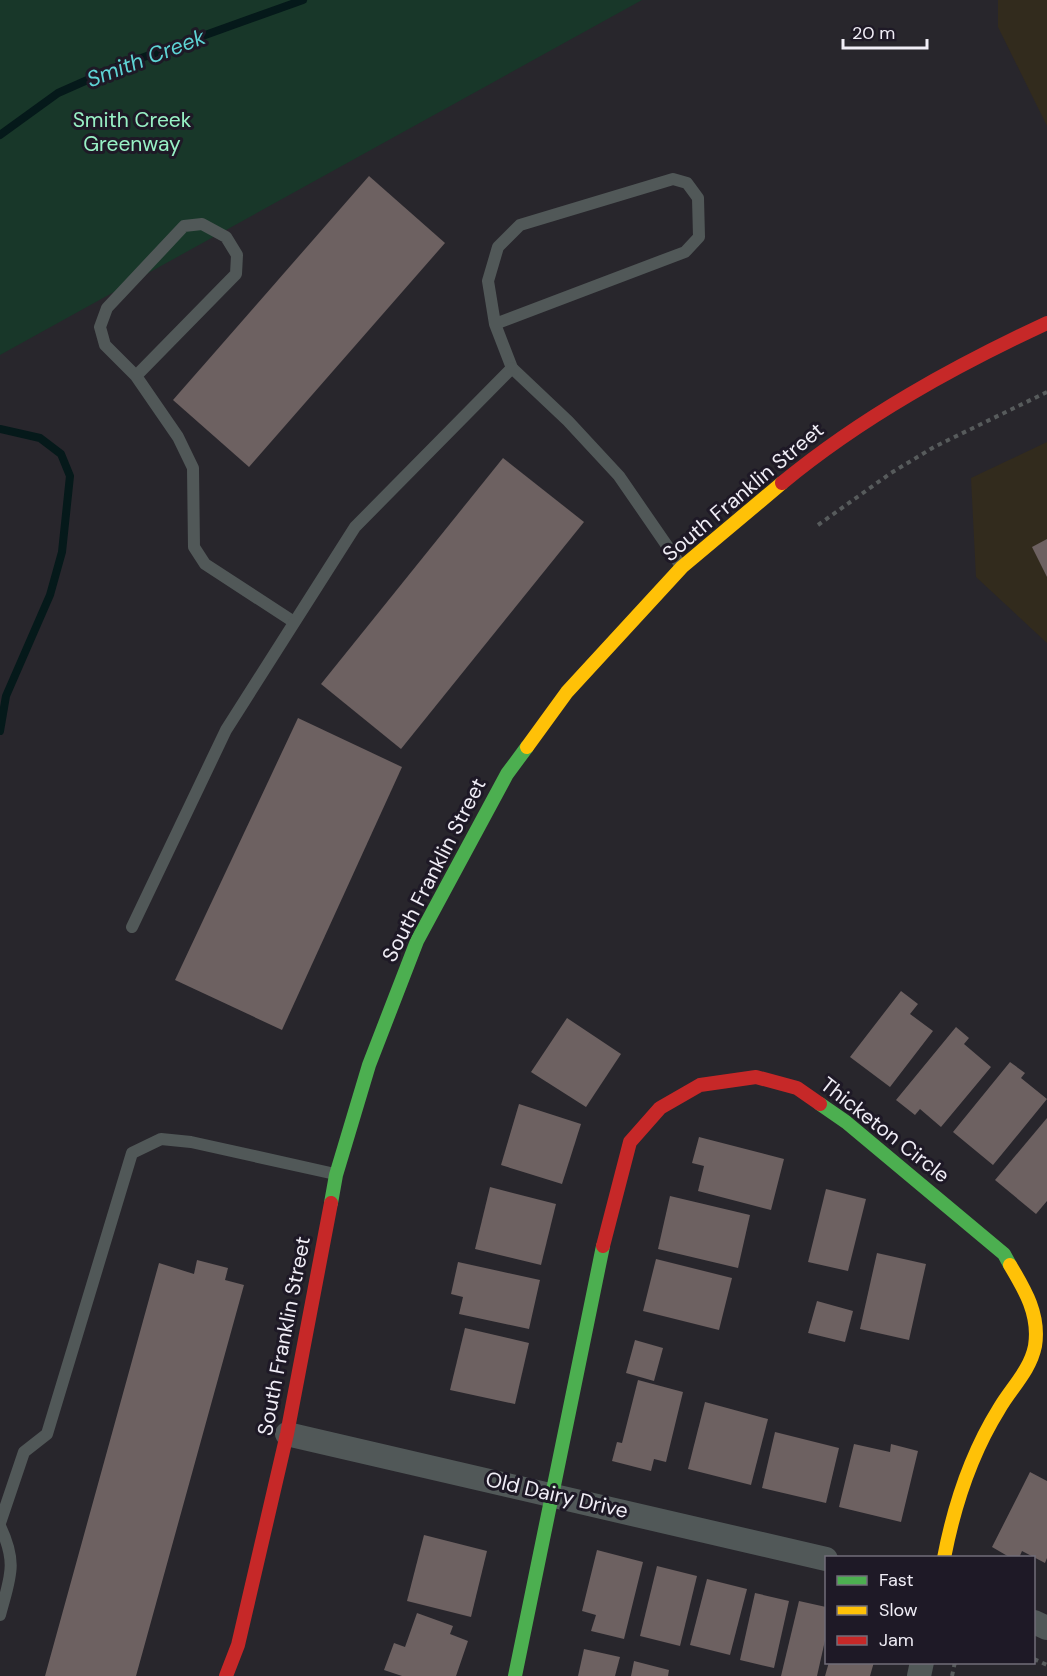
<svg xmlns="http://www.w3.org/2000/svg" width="1047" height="1676" viewBox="0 0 1047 1676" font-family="'DM Sans',sans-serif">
  <rect width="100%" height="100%" fill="#28262c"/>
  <!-- commercial -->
  <g fill="#322b1d">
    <polygon points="998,0 1047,0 1047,126 998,27"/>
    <polygon points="1047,442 1047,643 976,577 971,478"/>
  </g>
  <!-- green -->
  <polygon fill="#183729" points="0,0 642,0 0,355"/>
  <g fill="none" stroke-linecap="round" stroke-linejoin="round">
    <!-- stream -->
    <g stroke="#05191a" stroke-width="8">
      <polyline points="0,135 58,93 119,66 303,0"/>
      <polyline points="0,429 40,438 61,454 70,476 62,552 50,595 6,696 0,731"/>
    </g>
  </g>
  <!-- building -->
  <g fill="#6d6161">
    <polygon points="369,176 445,243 249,467 173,400"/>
    <polygon points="503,458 584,522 401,749 321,684"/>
    <polygon points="1047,539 1047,577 1032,547"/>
    <polygon points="298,718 402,767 282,1030 175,980"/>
    <polygon points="901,991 918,1004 910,1014 933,1031 890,1087 850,1057"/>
    <polygon points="567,1018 621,1054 586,1107 531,1072"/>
    <polygon points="956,1027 969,1038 964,1044 991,1067 941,1127 920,1109 915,1115 896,1100"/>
    <polygon points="1010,1062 1025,1073 1021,1078 1047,1099 993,1165 953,1132"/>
    <polygon points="519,1104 581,1124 562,1184 501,1165"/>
    <polygon points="1047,1118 1047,1201 1036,1214 995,1180"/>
    <polygon points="699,1137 784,1159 771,1210 698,1191 704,1166 692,1163"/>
    <polygon points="490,1187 556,1204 541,1265 475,1249"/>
    <polygon points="826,1189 866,1199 848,1271 808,1262"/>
    <polygon points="670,1196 750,1215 738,1268 658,1249"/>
    <polygon points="877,1253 926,1264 909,1340 860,1329"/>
    <polygon points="656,1259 732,1278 719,1330 643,1311"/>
    <polygon points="197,1260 228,1268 225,1280 244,1285 136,1676 45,1676 159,1263 194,1274"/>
    <polygon points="458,1262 540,1280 529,1329 459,1314 463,1297 451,1294"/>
    <polygon points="817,1301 853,1311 845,1342 808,1333"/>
    <polygon points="465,1328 529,1343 515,1404 450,1390"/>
    <polygon points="635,1340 663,1348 654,1381 626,1373"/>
    <polygon points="638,1380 683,1392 666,1462 654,1459 651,1471 612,1461 617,1442 622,1443"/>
    <polygon points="705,1402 768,1419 751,1485 688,1469"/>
    <polygon points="775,1432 839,1448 826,1503 762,1488"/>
    <polygon points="854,1444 890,1452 891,1444 918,1451 901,1522 839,1507"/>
    <polygon points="1030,1472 1047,1481 1047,1558 1045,1563 1022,1551 1019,1558 1011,1558 992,1547"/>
    <polygon points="424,1535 487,1551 471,1617 407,1601"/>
    <polygon points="597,1550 643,1562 624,1639 591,1631 596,1615 582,1611"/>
    <polygon points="657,1566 697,1576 680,1646 640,1636"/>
    <polygon points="707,1579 747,1589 730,1655 690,1645"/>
    <polygon points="755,1593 789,1601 774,1668 740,1660"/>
    <polygon points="799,1601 826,1607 826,1636 817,1676 781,1676"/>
    <polygon points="417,1613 453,1626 450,1634 468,1641 456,1676 402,1676 384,1670 394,1643 405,1647"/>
    <polygon points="584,1649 620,1657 615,1676 578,1676"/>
    <polygon points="634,1661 669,1670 668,1676 631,1676"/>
    <polygon points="829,1662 874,1662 870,1676 825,1676"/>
  </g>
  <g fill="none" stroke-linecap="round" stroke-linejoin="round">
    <!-- path -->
    <g stroke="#575b5c" stroke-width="4" stroke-dasharray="4.5 4.5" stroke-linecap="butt">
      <polyline points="818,525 891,473 934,447 1047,392"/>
      <polyline points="1034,1659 1047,1665"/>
      <polyline points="952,1676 955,1662"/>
    </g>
    <!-- lane -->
    <g stroke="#515858" stroke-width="12">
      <polyline points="495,324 685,252 699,237 698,198 687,183 673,179 520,225 498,247 488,281 495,324 512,368"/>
      <polyline points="136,376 236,274 237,255 226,237 202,224 184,226 107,308 100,327 105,345 136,376 178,437 193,468 194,547 205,564 294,622"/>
      <polyline points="132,927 226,730 355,527 512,368 568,421 619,476 681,566"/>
      <polyline points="0,1523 24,1452 47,1434 132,1153 161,1139 191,1142 335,1174"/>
      <path d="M0,1526c18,38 10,51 0,89"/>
    </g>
    <!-- street -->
    <g stroke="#515858" stroke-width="24">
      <polyline points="287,1434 826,1559"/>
      <polyline points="1034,1622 1047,1628"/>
      <polyline points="919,1676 922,1662"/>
    </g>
    <!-- fast -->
    <g stroke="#4caf50" stroke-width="14">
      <polyline points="820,1104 846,1122 1004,1254 1010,1265"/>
      <polyline points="331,1203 336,1175 369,1065 417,941 507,774 527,747"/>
      <polyline points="515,1676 603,1246"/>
    </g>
    <!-- slow -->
    <g stroke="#ffc107" stroke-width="14">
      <polyline points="527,747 567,692 682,567 782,483"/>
      <path d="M944,1558c10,-52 27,-104 55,-149 12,-21 31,-38 36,-63 5,-31 -10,-56 -25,-81"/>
    </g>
    <!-- jam -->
    <g stroke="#c62828" stroke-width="14">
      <path d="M782,483c80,-66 171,-116 265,-160"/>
      <polyline points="603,1246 630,1142 660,1108 700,1085 756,1077 797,1088 820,1104"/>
      <polyline points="226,1676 238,1645 287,1434 331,1203"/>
    </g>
  </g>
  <g text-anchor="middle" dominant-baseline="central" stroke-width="6" stroke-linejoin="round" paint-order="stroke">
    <!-- park labels -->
    <g font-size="21" fill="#98f1c5" stroke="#1e1926">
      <text x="132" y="120">Smith Creek<tspan x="132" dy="24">Greenway</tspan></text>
    </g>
    <!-- street labels -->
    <g font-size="21" fill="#f0edf6" stroke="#1e1926">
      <text transform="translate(743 492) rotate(-40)">South Franklin Street</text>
      <text transform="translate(434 870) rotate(-63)">South Franklin Street</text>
      <text transform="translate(885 1130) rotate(38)">Thicketon Circle</text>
      <text transform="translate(284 1336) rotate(-79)">South Franklin Street</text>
      <text transform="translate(557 1495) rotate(13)">Old Dairy Drive</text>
    </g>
    <!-- water labels -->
    <g font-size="22" font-style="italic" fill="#5ed4d5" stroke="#1e1926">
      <text transform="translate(146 58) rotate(-21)">Smith Creek</text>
    </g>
  </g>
  <!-- legend -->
  <rect x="825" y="1556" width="210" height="108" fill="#1e1926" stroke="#726e79" stroke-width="1.5"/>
  <rect x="837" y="1576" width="30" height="9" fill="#4caf50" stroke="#726e79" stroke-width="1.5"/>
  <text x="879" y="1586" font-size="18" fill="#f0edf6">Fast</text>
  <rect x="837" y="1606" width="30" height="9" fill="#ffc107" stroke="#726e79" stroke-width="1.5"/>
  <text x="879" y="1616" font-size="18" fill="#f0edf6">Slow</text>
  <rect x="837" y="1636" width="30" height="9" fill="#c62828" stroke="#726e79" stroke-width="1.5"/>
  <text x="879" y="1646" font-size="18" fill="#f0edf6">Jam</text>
  <!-- scale -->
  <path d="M843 39v9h84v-9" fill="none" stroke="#f0edf6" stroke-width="3"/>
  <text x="852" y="39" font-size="18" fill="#f0edf6" stroke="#1e1926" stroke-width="4.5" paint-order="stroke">20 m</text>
</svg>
